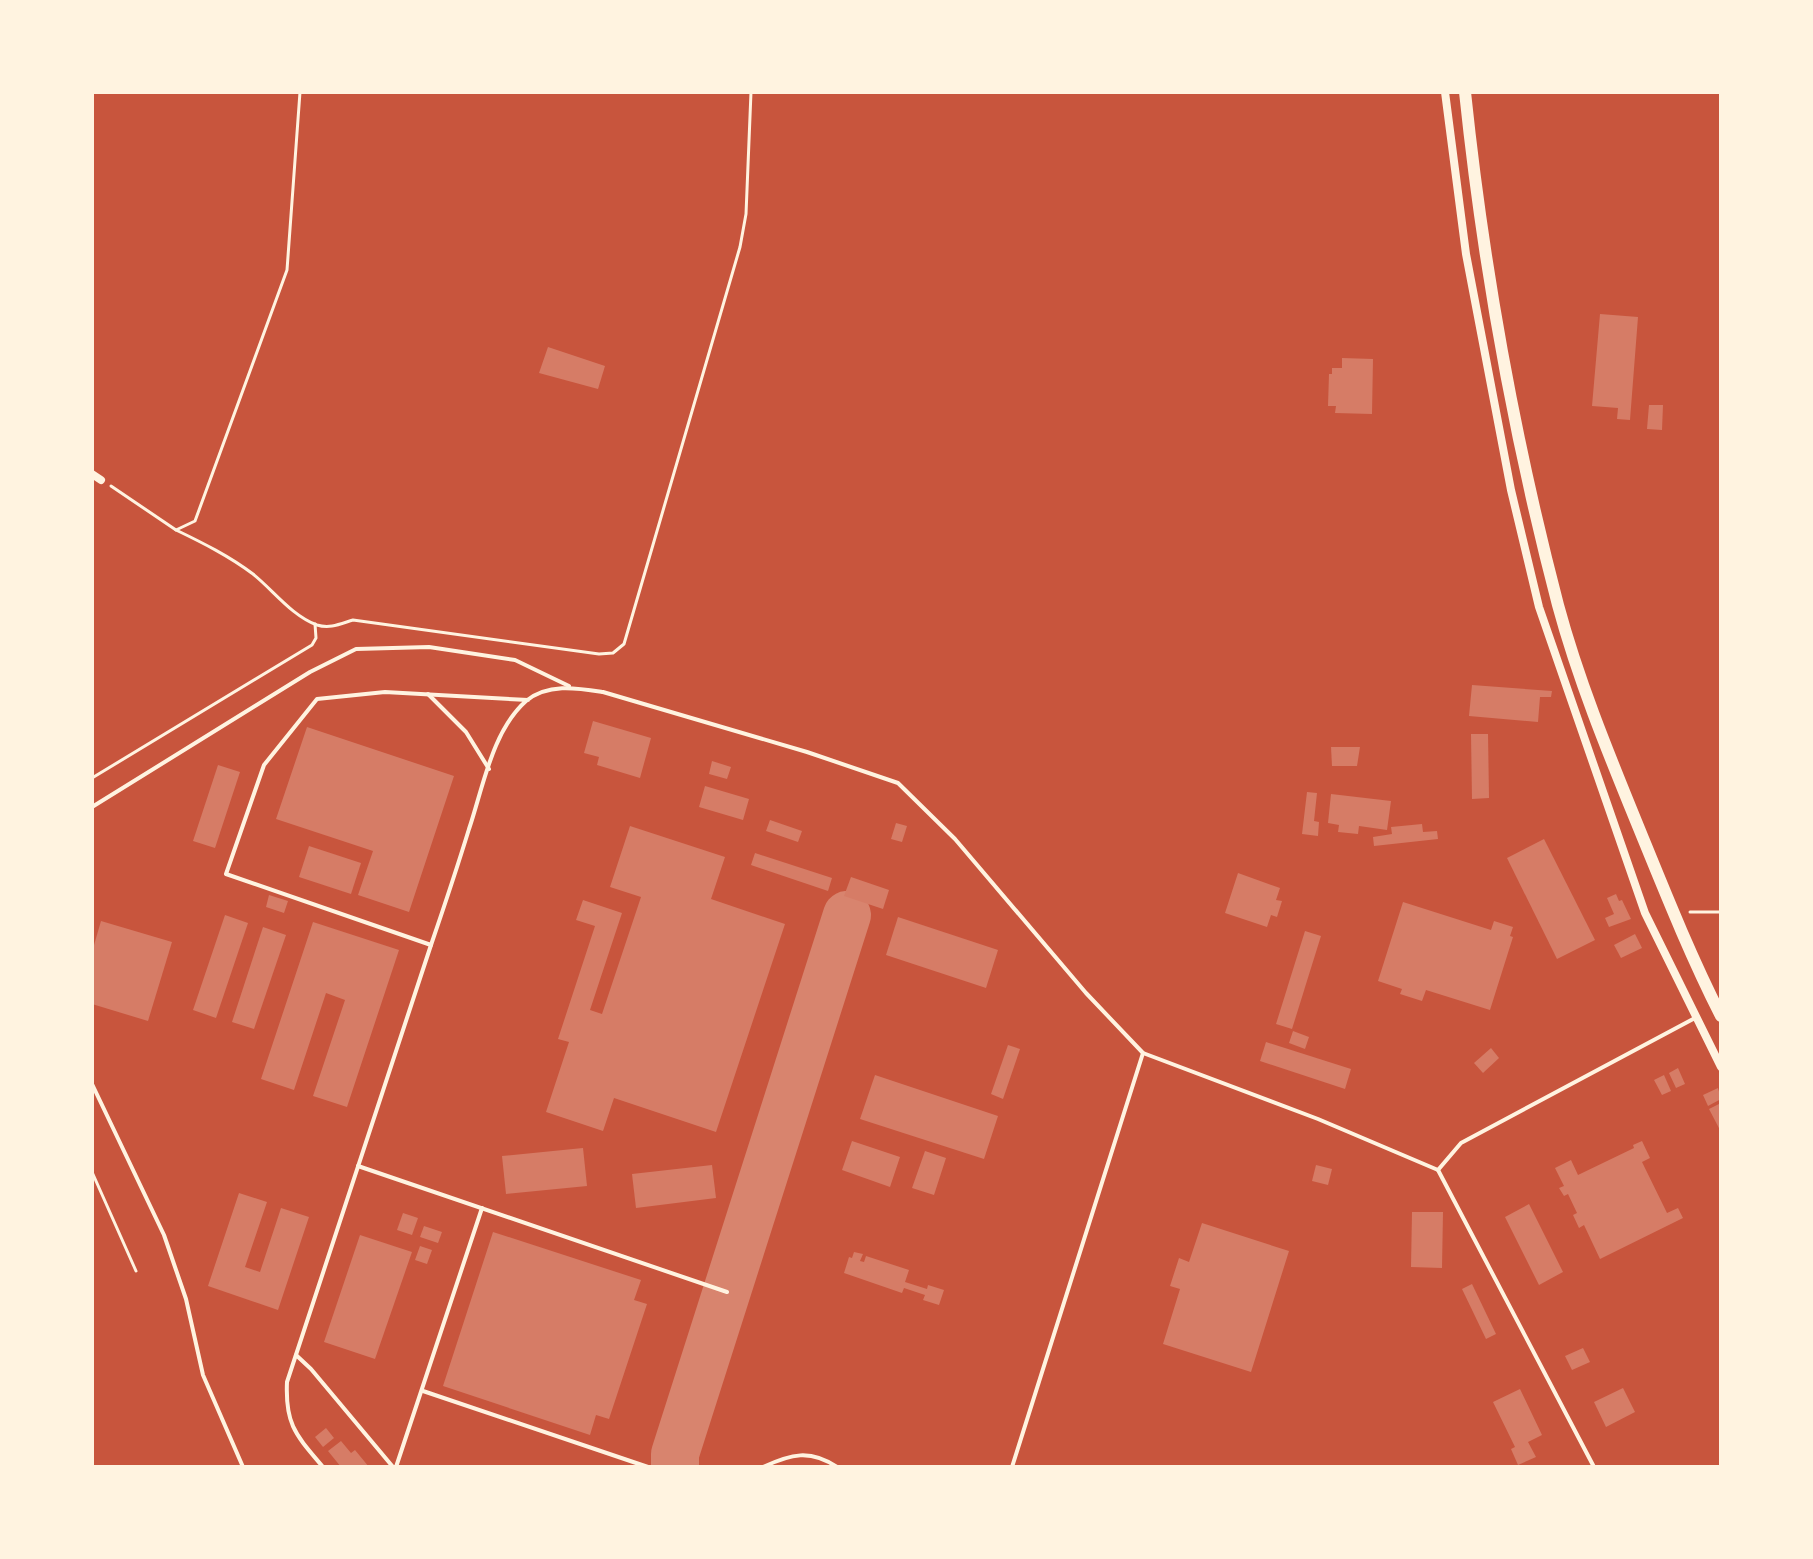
<svg xmlns="http://www.w3.org/2000/svg" width="1813" height="1559" viewBox="0 0 1813 1559" font-family="'Noto Serif',serif">
  <rect width="100%" height="100%" fill="#c8553d"/>
  <g fill="none" stroke-linecap="round" stroke-linejoin="round">
    <!-- taxiway -->
    <polyline stroke="#d8846e" stroke-width="48" points="675,1467 675,1454 847,915"/>
  </g>
  <!-- building -->
  <g fill="#d67c66">
    <polygon points="1600,314 1638,317 1630,420 1617,419 1618,408 1592,406"/>
    <polygon points="548,347 605,366 598,389 539,373"/>
    <polygon points="1342,358 1373,359 1372,414 1335,413 1336,406 1328,406 1329,374 1332,374 1332,368 1342,368"/>
    <polygon points="1649,405 1663,405 1662,430 1647,429"/>
    <polygon points="1472,685 1552,691 1551,697 1540,697 1538,722 1469,716"/>
    <polygon points="593,721 651,738 640,778 597,765 599,757 584,753"/>
    <polygon points="307,727 454,776 409,912 358,895 373,851 276,819"/>
    <polygon points="1471,734 1488,734 1489,798 1472,799"/>
    <polygon points="1331,747 1360,747 1357,766 1332,766"/>
    <polygon points="712,761 731,767 727,779 709,774"/>
    <polygon points="218,765 240,772 215,848 193,841"/>
    <polygon points="705,786 749,799 743,820 699,807"/>
    <polygon points="1307,792 1317,793 1314,821 1319,822 1318,836 1302,834"/>
    <polygon points="1331,794 1391,801 1387,830 1359,826 1358,834 1338,832 1339,825 1328,823"/>
    <polygon points="770,820 802,831 798,842 766,831"/>
    <polygon points="896,823 907,826 902,842 891,839"/>
    <polygon points="1422,824 1423,832 1437,831 1438,839 1374,846 1373,837 1392,834 1391,827"/>
    <polygon points="630,826 725,857 711,899 785,924 716,1132 614,1098 603,1131 546,1112 569,1042 558,1039 595,926 576,920 583,900 622,913 590,1010 602,1014 641,897 610,887"/>
    <polygon points="1544,839 1595,940 1557,959 1507,858"/>
    <polygon points="309,846 361,863 351,894 299,877"/>
    <polygon points="755,853 832,878 828,891 751,865"/>
    <polygon points="1238,873 1280,888 1276,900 1282,901 1277,917 1271,915 1267,927 1225,913"/>
    <polygon points="851,877 889,890 883,909 844,896"/>
    <polygon points="1616,894 1619,901 1622,900 1631,919 1609,927 1605,918 1614,914 1607,898"/>
    <polygon points="269,895 288,901 284,913 266,907"/>
    <polygon points="1403,902 1491,930 1494,921 1513,927 1510,936 1513,937 1490,1010 1426,990 1422,1001 1400,994 1402,989 1378,981"/>
    <polygon points="225,915 248,923 216,1018 193,1010"/>
    <polygon points="898,917 998,950 986,988 886,955"/>
    <polygon points="101,921 172,942 148,1021 92,1004 92,952"/>
    <polygon points="313,922 399,950 347,1107 313,1096 345,1000 326,993 294,1090 261,1079"/>
    <polygon points="263,927 286,935 254,1029 232,1022"/>
    <polygon points="1305,931 1321,936 1292,1029 1276,1024"/>
    <polygon points="1635,934 1642,948 1621,958 1614,945"/>
    <polygon points="1293,1031 1309,1037 1305,1049 1289,1043"/>
    <polygon points="1266,1042 1351,1069 1345,1089 1260,1061"/>
    <polygon points="1008,1045 1020,1049 1003,1099 991,1094"/>
    <polygon points="1491,1048 1499,1058 1483,1073 1474,1063"/>
    <polygon points="1678,1068 1685,1084 1676,1088 1669,1073"/>
    <polygon points="875,1075 998,1116 984,1159 860,1119"/>
    <polygon points="1664,1075 1671,1091 1662,1095 1654,1080"/>
    <polygon points="1718,1088 1721,1099 1708,1106 1703,1095"/>
    <polygon points="1721,1103 1721,1132 1709,1109"/>
    <polygon points="852,1141 900,1157 890,1187 842,1170"/>
    <polygon points="1642,1141 1650,1158 1642,1162 1667,1213 1678,1208 1683,1218 1600,1259 1584,1225 1579,1228 1573,1215 1577,1213 1568,1194 1564,1196 1559,1188 1564,1186 1555,1168 1571,1160 1578,1175 1634,1148 1633,1145"/>
    <polygon points="583,1148 587,1186 506,1194 502,1156"/>
    <polygon points="925,1151 946,1158 934,1195 912,1188"/>
    <polygon points="712,1165 716,1198 636,1208 632,1174"/>
    <polygon points="1316,1165 1332,1169 1328,1185 1312,1181"/>
    <polygon points="239,1193 267,1202 245,1267 260,1272 281,1208 309,1217 278,1310 208,1286"/>
    <polygon points="1529,1204 1563,1272 1539,1285 1505,1217"/>
    <polygon points="1412,1212 1443,1212 1442,1268 1411,1267"/>
    <polygon points="403,1213 418,1218 412,1235 397,1230"/>
    <polygon points="1202,1223 1289,1251 1251,1372 1163,1344 1180,1289 1170,1286 1179,1258 1189,1262"/>
    <polygon points="424,1226 442,1232 438,1243 420,1237"/>
    <polygon points="493,1232 641,1280 634,1300 647,1304 609,1419 596,1415 590,1435 443,1386"/>
    <polygon points="360,1235 412,1252 375,1359 324,1342"/>
    <polygon points="420,1246 432,1250 427,1264 415,1260"/>
    <polygon points="854,1252 863,1254 860,1261 864,1262 866,1256 909,1270 905,1282 927,1289 928,1285 944,1290 939,1305 923,1300 925,1295 904,1288 902,1293 844,1273 849,1257 852,1258"/>
    <polygon points="1472,1284 1496,1334 1486,1339 1462,1289"/>
    <polygon points="1583,1348 1590,1362 1572,1370 1565,1356"/>
    <polygon points="1623,1388 1635,1412 1606,1427 1594,1402"/>
    <polygon points="1520,1389 1542,1435 1528,1442 1536,1457 1518,1465 1511,1449 1515,1447 1493,1402"/>
    <polygon points="326,1428 334,1438 323,1447 315,1437"/>
    <polygon points="341,1441 351,1453 355,1450 369,1467 341,1467 328,1451"/>
  </g>
  <g fill="none" stroke-linecap="round" stroke-linejoin="round">
    <!-- path -->
    <g stroke="#fff3e0" stroke-width="3">
      <polyline points="111,486 176,530 195,521 287,270 300,92"/>
      <path d="M176,530c27,13 53,26 77,44 20,16 39,42 64,51 13,4 23,-1 36,-5l246,34 14,-1 11,-9 116,-397 6,-33 5,-122"/>
      <polyline points="92,778 312,645 316,638 315,624"/>
      <polyline points="1690,912 1721,912"/>
      <polyline points="92,1172 136,1271"/>
    </g>
    <!-- service -->
    <g stroke="#fff3e0" stroke-width="4">
      <polyline points="428,694 466,732 489,769"/>
      <path d="M528,700l-143,-8 -68,7 -53,66 -38,109 205,71c13,-38 26,-77 38,-116 14,-41 23,-98 57,-128 22,-18 51,-13 77,-9l204,60 91,31 57,56 131,154 57,60 175,66 120,51 156,297"/>
      <polyline points="92,807 310,672 356,649 429,647 515,660 569,686"/>
      <polyline points="92,1084 164,1235 186,1299 203,1375 243,1467"/>
      <polyline points="358,1166 727,1292"/>
      <polyline points="1438,1170 1461,1143 1695,1018"/>
      <polyline points="296,1355 311,1369 393,1467"/>
      <polyline points="423,1391 648,1467"/>
      <path d="M323,1467c-27,-32 -38,-42 -36,-85l144,-437"/>
      <polyline points="396,1467 482,1208"/>
      <path d="M763,1467c28,-13 47,-18 74,0"/>
      <polyline points="1012,1467 1143,1053"/>
    </g>
    <!-- minor -->
    <g stroke="#fff3e0" stroke-width="8">
      <polyline points="1445,92 1466,254 1511,490 1539,607 1645,913 1721,1067"/>
      <polyline points="92,474 101,480"/>
    </g>
    <!-- secondary -->
    <path stroke="#fff3e0" stroke-width="12" d="M1465,92c18,172 49,345 93,513 20,74 49,145 78,216 27,66 53,132 85,195"/>
  </g>
  <!-- border -->
  <rect width="1813" height="1559" fill="none" stroke="#fff3e0" stroke-width="188"/>
</svg>
